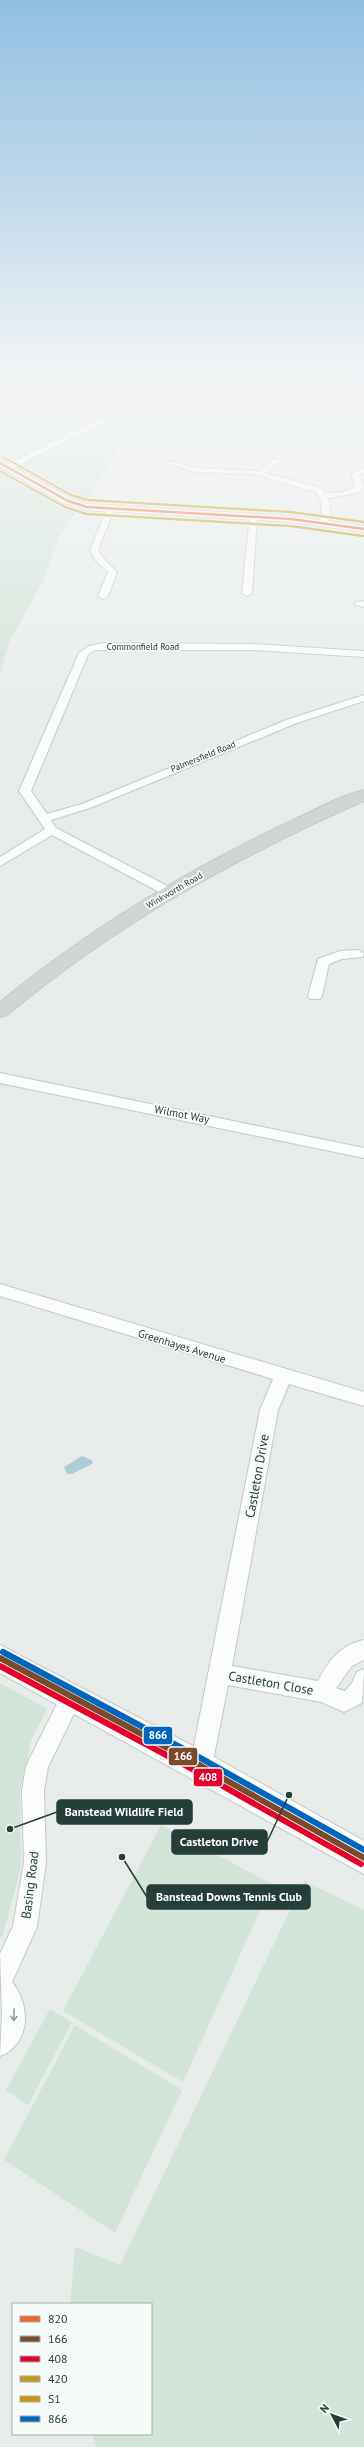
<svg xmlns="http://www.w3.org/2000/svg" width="364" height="2447" viewBox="0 0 364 2447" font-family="'PT Sans',sans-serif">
  <rect width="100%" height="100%" fill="#e7ecea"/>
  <!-- green -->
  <g fill="#d2e3d8">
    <polygon points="0,392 174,392 142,407 82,509 70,519 58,540 43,581 9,642 0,675"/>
    <polygon points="276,392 342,392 364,405 364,452 222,448 130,439 141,415 215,422"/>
    <polygon points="212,399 245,404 214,421 180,419 155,409 165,402 195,407"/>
    <polygon points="162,401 151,409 173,418 143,414 144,408"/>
    <polygon points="0,1683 47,1709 32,1738 20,1791 21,1867 3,1935 0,1938"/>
    <polygon points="161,1825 272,1884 183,2082 63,2011"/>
    <polygon points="304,1881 364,1910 364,2447 97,2447 92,2434 151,2434 151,2304 70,2304 75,2247 120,2265"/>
    <polygon points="50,2009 72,2022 28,2105 6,2090"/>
    <polygon points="75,2025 182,2090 115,2233 4,2160"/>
  </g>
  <!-- water -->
  <polygon fill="#acced6" points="82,1456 93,1461 92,1464 72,1474 67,1474 64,1467"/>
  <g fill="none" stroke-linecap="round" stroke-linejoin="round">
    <!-- street casing -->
    <g stroke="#c4c9c7" stroke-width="2">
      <g id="street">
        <polygon points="169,392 177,392 83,433 10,469 3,467 77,429"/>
        <path d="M274,459l7,2 -16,12 56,15 4,5 19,-1 12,-6 -5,-12 13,-6v5l-5,2 5,11 -6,7 -30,5c2,8 6,23 -5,27l-4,-3c4,-11 4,-21 -4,-30l-62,-18 -57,-2 -32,-9 4,-2 28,7 62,3z"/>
        <polygon points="107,508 114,510 98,550 103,558 117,572 108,596 103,599 98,596 108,572 96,561 90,550"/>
        <polygon points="250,515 257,517 252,593 247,596 242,593"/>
        <polygon points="364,601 364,607 354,604 356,602"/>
        <polygon points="104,643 254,644 364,651 364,657 254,650 95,650 88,655 31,791 47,814 82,804 289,719 364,695 364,701 297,723 90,808 51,820 56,828 173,889 175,892 173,895 165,895 52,835 0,866 0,857 45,829 19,791 79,653 89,646"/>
        <polygon points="358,950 364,953 363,957 342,959 329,964 322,996 320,999 310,999 308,996 318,959 340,951"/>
        <polygon points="0,1073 364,1148 364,1158 0,1083"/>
        <path d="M0,1284l364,108v14l-75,-22 -11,26 -46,256 86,15c10,-20 22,-36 46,-41v20l-12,6 -16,22 9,3 7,-8 5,-11 7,-3 -2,34 -18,9 -23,-10 -93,-17 -16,81 -3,8 -8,3 -8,-3 -3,-8 70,-356 13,-31 -273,-83z"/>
        <path d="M71,1687l7,3 4,7 -34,70 -4,24 2,72 -9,64 -25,55c19,23 19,62 -12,74l2,-41 -2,-61 13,-28 11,-63 -2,-72 4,-25 38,-76z"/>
      </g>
    </g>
    <!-- secondary casing -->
    <g stroke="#c4cac8" stroke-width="2">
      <g id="secondary">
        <polygon points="0,460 72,499 88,504 291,516 364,526 364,532 291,522 87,510 64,503 0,467"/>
        <polygon points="0,1645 212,1756 364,1841 364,1874 0,1673"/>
      </g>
    </g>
    <!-- primary casing -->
    <g stroke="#c3cac9" stroke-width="2">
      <path id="primary" d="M364,790v11c-130,57 -247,123 -357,214l-7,2v-15c87,-71 182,-129 283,-177 26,-12 53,-28 81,-35z"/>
    </g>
    <!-- street -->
    <use href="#street" fill="#fbfcfc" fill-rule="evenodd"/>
    <!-- secondary -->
    <use href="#secondary" fill="#fbfcfc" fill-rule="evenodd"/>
    <!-- primary -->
    <use href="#primary" fill="#d0d6d5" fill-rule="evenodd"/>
    <!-- bus-1 casing -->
    <g stroke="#f6faf8" stroke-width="4">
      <polyline id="bus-1" points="0,463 68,501 87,507 291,519 364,529"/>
    </g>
    <!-- bus-2 casing -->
    <g stroke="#f6faf8" stroke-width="10">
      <polyline id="bus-2" points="0,1658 201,1766 364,1858"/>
    </g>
    <!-- bus-3 casing -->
    <g stroke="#f6faf8" stroke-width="10">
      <polyline id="bus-3" points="0,1666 198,1772 361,1864"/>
    </g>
    <!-- bus-4 casing -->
    <g stroke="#f6faf8" stroke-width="4">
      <polyline id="bus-4" points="0,471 65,507 86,514 290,526 363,536"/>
    </g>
    <!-- bus-5 casing -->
    <g stroke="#f6faf8" stroke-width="4">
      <polyline id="bus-5" points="3,457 71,495 88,500 291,512 364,522"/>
    </g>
    <!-- bus-6 casing -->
    <g stroke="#f6faf8" stroke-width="10">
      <polyline id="bus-6" points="3,1652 204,1760 364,1850"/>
    </g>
    <!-- bus-1 -->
    <use href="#bus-1" stroke="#f26522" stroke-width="2.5"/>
    <!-- bus-2 -->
    <use href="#bus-2" stroke="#7a4b2a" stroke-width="6"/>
    <!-- bus-3 -->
    <use href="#bus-3" stroke="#e4002b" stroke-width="6"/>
    <!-- bus-4 -->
    <use href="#bus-4" stroke="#c19b18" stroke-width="2.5"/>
    <!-- bus-5 -->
    <use href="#bus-5" stroke="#cd910b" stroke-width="2.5"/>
    <!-- bus-6 -->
    <use href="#bus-6" stroke="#0065bd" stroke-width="6"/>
  </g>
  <!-- one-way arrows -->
  <defs><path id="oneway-shaft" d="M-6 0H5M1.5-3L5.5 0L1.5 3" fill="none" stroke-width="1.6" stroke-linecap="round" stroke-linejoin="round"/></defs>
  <use stroke="#909d9a" href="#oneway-shaft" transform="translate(14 2015) rotate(92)"/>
  <!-- sky -->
  <linearGradient id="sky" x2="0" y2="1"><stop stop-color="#90bee1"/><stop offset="0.53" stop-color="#f4f6f6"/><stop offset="1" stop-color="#f4f6f6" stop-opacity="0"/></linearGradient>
  <rect width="364" height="734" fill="url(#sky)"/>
  <g text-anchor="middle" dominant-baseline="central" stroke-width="3.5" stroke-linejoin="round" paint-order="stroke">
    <!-- far-street labels -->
    <g font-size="9" fill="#263e39" stroke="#f6faf8">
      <text x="143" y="646">Commonfield Road</text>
      <text transform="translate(203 756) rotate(-22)">Palmersfield Road</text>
      <text transform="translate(174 890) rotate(-30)">Winkworth Road</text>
    </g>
    <!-- street labels -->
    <g font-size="11" fill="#263e39" stroke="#f6faf8">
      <text transform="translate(182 1114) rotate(11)">Wilmot Way</text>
      <text transform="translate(182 1346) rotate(17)">Greenhayes Avenue</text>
    </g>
    <!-- near-street labels -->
    <g font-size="13" fill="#263e39" stroke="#f6faf8">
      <text transform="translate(257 1476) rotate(-80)">Castleton Drive</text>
      <text transform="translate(271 1683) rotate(10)">Castleton Close</text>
      <text transform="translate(30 1885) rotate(-83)">Basing Road</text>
    </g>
  </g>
  <!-- callouts -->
  <path fill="none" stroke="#263e39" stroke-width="1.5" d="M10 1829L57 1812M289 1795L267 1842M122 1857L147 1897"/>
  <g fill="#263e39" stroke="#f6faf8" stroke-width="1.5">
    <circle cx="10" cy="1829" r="4"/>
    <circle cx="289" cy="1795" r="4"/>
    <circle cx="122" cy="1857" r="4"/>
  </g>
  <g fill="#263e39" stroke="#263e39" stroke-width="1.5">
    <rect x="57" y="1800" width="135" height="24" rx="4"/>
    <rect x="172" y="1830" width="95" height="24" rx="4"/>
    <rect x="147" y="1885" width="163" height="24" rx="4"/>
  </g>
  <g font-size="12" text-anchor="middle" font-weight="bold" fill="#fff">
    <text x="124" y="1816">Banstead Wildlife Field</text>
    <text x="219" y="1846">Castleton Drive</text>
    <text x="229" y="1901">Banstead Downs Tennis Club</text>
  </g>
  <g stroke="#f6faf8" stroke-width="1.5">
    <rect x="143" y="1726" width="30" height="19" rx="4" fill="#0065bd"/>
    <rect x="168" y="1747" width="30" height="19" rx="4" fill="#7a4b2a"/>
    <rect x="193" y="1768" width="30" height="19" rx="4" fill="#e4002b"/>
  </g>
  <g font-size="11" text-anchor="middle" font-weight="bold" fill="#fff">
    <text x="158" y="1739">866</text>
    <text x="183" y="1760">166</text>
    <text x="208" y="1781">408</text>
  </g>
  <!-- legend -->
  <rect x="12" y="2303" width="140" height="132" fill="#f6faf8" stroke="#a3afac"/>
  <rect x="20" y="2316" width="20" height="6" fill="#f26522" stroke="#a3afac"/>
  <text x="48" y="2323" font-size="12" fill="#263e39">820</text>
  <rect x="20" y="2336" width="20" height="6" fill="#7a4b2a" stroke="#a3afac"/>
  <text x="48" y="2343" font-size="12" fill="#263e39">166</text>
  <rect x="20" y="2356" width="20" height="6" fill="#e4002b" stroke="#a3afac"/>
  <text x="48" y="2363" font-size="12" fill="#263e39">408</text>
  <rect x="20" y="2376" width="20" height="6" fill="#c19b18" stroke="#a3afac"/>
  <text x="48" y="2383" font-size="12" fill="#263e39">420</text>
  <rect x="20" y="2396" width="20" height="6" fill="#cd910b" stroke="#a3afac"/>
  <text x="48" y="2403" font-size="12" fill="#263e39">S1</text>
  <rect x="20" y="2416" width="20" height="6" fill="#0065bd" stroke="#a3afac"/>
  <text x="48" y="2423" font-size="12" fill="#263e39">866</text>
  <!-- north arrow -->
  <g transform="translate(332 2415) rotate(311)" stroke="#f6faf8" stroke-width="3" paint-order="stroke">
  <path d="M0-3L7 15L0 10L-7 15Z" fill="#263e39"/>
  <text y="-6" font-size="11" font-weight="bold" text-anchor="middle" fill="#263e39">N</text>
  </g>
</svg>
